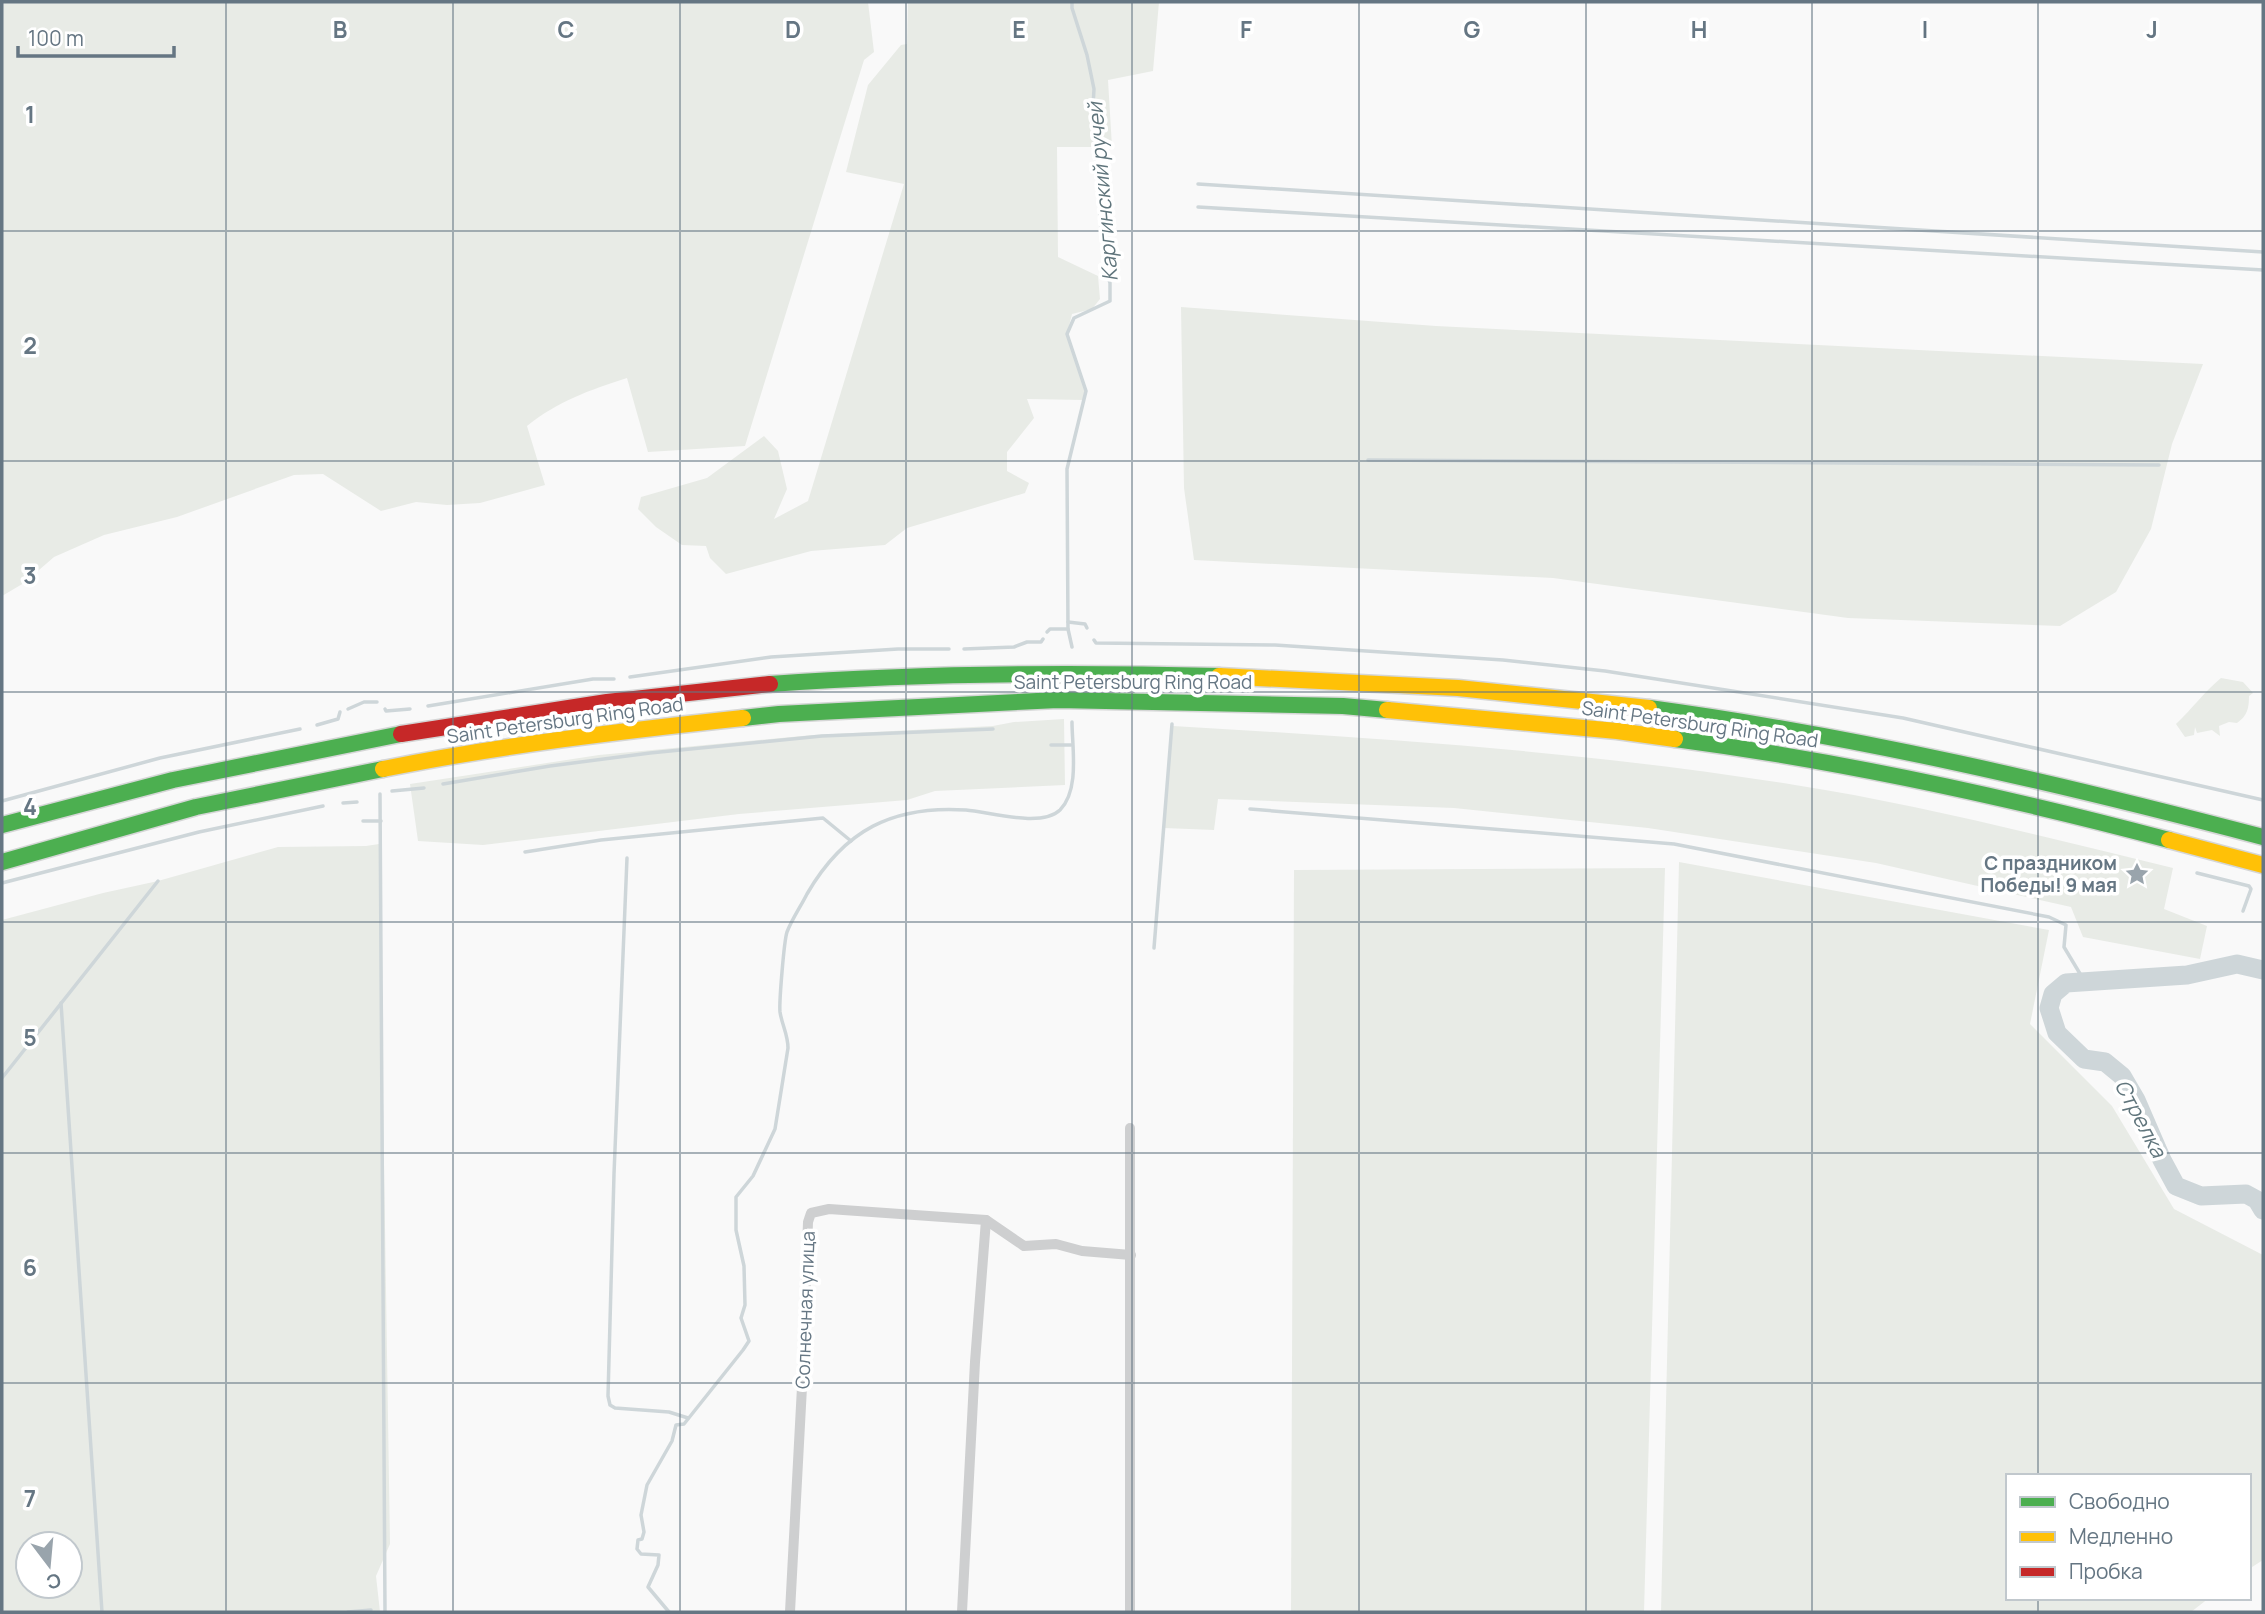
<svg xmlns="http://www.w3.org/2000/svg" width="2265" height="1614" viewBox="0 0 2265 1614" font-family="Manrope,sans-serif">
  <rect width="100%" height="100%" fill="#f9f9f9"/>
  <!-- green -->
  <g fill="#e8ebe6" fill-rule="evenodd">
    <path d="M2,2h866l6,50 -10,8 -119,386 -97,6 -21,-74c-37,12 -69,23 -100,48l18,59 -65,18 -33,2 -31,-3 -35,9 -58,-37 -29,1 -117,42 -73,18 -50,22 -30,26 -22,13z"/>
    <polygon points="908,2 1159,2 1153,71 1108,80 1112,147 1057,147 1058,257 1098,276 1100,299 1092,309 1072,314 1067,334 1086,391 1084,400 1027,399 1034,418 1007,452 1007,471 1029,483 1025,493 907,528 885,545 811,551 726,574 710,558 706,546 682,545 656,527 638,509 641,497 707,478 764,436 778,451 787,489 774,519 808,501 904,184 846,172 868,85 901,45 907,44"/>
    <polygon points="1181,307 1436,326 2203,364 2172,444 2151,529 2116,592 2060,626 1848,618 1553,578 1194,560 1184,488"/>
    <path d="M2221,678l22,4 10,11 -4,3c0,13 -2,20 -12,27l-8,-1 -10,4 1,10 -8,-6 -15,3 -2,-6 -1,8 -9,2 -9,-13c16,-15 28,-32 45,-46z"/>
    <polygon points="1064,719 1065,785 935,791 907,800 739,814 483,845 418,841 410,784 599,755 813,735 993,726 1014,722"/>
    <path d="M1173,726c208,12 417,26 622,59 128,20 253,53 378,83l-9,41 43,17 -7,33 -117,-22 -12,-30 -195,-44 -228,-35 -194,-20 -236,-9 -4,31 -50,-2z"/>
    <path d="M379,844l11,700 -14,32 4,36h-378v-692l101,-27 55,-12 120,-34 88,-1zM28,1544h42v42h-42z"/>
    <polygon points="1679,862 2049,930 2030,1024 2112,1106 2174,1209 2263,1255 2263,1560 2249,1569 2249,1476 2008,1476 2008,1598 2209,1598 2191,1612 1661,1612"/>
    <polygon points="1665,868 1644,1612 1291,1612 1294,870"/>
  </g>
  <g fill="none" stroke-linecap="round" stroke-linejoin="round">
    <!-- stream -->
    <g stroke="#ced6d9" stroke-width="3.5">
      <polyline points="1072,2 1072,8 1087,55 1094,89 1092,124 1096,153 1101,228 1107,274 1110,283 1110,301 1074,318 1067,334 1086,391 1067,469 1068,629 1072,647"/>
      <polyline points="1198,184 2263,252"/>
      <polyline points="1198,207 2263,270"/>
      <polyline points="1368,460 2159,465"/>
      <polyline points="1068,622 1085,624 1087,628"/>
      <polyline points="1047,632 1050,629 1068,629"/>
      <polyline points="1094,640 1096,643 1275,645 1503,660 1605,671 1903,718 2263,800"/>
      <polyline points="964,649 1014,647 1027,642 1041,642 1043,639"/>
      <polyline points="630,677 771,657 898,649 949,649"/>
      <polyline points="428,706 593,679 614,679"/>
      <polyline points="348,709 364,702 377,702"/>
      <polyline points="385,709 386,711 410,709"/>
      <polyline points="317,725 338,719 340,712"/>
      <polyline points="1051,745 1071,745"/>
      <polyline points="443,784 550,766 650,753 822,736 993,729"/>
      <polyline points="392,791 424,788"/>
      <polyline points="380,794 385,1612"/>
      <polyline points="2,801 160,758 300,729"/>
      <polyline points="343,803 357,802"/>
      <polyline points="1250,809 1674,844 2049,917 2066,925 2064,947 2085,982"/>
      <polyline points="363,821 381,821"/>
      <polyline points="525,852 601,840 823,818 851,841"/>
      <polyline points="627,858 614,1174 608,1396 610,1405 615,1408 669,1412 688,1418"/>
      <polyline points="2197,873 2249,886 2251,889 2243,911"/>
      <polyline points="2,883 199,832 323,806"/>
      <polyline points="1154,948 1172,724"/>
      <polyline points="61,1003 102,1612"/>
      <polyline points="2,1078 158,881"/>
      <polyline points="348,1612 371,1610"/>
      <path d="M669,1612l-21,-25 10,-22 1,-10 -18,-1 -4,-5 1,-9 4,-1 2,-7 -3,-17 6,-30 25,-44 4,-16 8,-1 59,-74 6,-9 -8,-23 4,-13 -1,-39 -8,-36v-33l17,-21 22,-47 13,-81c0,-13 -6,-23 -8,-36 -1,-9 4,-71 7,-80 5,-13 14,-26 20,-38 37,-64 86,-89 159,-84 24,2 75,18 94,0 20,-20 12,-63 12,-88"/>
    </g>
    <!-- river -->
    <polyline stroke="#ced6d9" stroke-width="19" points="2263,970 2237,964 2187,975 2066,983 2053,994 2049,1008 2057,1033 2084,1059 2105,1062 2122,1076 2136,1100 2162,1160 2176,1186 2201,1196 2246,1194 2257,1200 2263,1210"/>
    <!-- fast casing -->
    <g stroke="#d5d6d6" stroke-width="19">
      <g id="fast">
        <path d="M770,684c149,-11 299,-12 449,-8"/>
        <path d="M1649,708c208,28 412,76 614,129"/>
        <polyline points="743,718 779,714 1058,700 1343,706 1387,710"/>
        <path d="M1675,739c167,22 332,58 494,101"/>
        <polyline points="2,825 173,780 401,734"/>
        <polyline points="2,862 196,807 383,769"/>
      </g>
    </g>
    <!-- slow casing -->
    <g stroke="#d5d6d6" stroke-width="19">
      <g id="slow">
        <polyline points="1219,676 1458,688 1649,708"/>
        <polyline points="1387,710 1617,731 1675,739"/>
        <path d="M383,769c119,-24 239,-38 360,-51"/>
        <polyline points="2169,840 2263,865"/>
      </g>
    </g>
    <!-- jam casing -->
    <g stroke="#d5d6d6" stroke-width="19">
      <polyline id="jam" points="401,734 607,702 770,684"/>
    </g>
    <!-- street -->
    <g stroke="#cecfd0" stroke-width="10">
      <polyline points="1130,1128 1130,1612"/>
      <polyline points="790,1612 802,1387 808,1222 811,1213 829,1209 986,1220 1024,1246 1056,1244 1082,1251 1131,1255"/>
      <polyline points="962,1612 975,1362 986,1220"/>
    </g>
    <!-- fast -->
    <use href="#fast" stroke="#4caf50" stroke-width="16"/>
    <!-- slow -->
    <use href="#slow" stroke="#ffc107" stroke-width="16"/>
    <!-- jam -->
    <use href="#jam" stroke="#c62828" stroke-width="16"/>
  </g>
  <!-- grid -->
  <path fill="none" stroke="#657683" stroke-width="2" stroke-opacity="0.55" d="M226,2v1610M453,2v1610M680,2v1610M906,2v1610M1132,2v1610M1359,2v1610M1586,2v1610M1812,2v1610M2038,2v1474M2,231h2261M2,461h2261M2,692h2261M2,922h2261M2,1153h2261M2,1383h2261M2038,1598v14"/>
  <!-- icons -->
  <defs>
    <g id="sight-bare" transform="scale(1.89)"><path d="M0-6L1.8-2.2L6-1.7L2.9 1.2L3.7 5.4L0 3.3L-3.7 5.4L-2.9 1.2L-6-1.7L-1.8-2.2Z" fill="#99a4ac" stroke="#fff" stroke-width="2.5" paint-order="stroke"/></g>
  </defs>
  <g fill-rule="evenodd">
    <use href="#sight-bare" x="2137" y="874"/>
  </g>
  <g text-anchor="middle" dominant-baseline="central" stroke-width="7" stroke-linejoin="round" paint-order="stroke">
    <!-- street labels -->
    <g font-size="19" fill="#657683" stroke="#fff">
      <text x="1133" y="682">Saint Petersburg Ring Road</text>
      <text transform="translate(565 720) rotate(-8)">Saint Petersburg Ring Road</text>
      <text transform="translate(1700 724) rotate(8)">Saint Petersburg Ring Road</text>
      <text transform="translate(805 1310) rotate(-88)">Солнечная улица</text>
    </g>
    <!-- poi labels -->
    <g font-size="19" font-weight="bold" fill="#657683" stroke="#fff" text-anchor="end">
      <text x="2117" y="863">С праздником<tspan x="2117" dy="22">Победы! 9 мая</tspan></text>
    </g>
    <!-- water labels -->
    <g font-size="21" font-style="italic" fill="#60757c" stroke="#fff">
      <text transform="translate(1102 192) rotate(-95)">Каргинский ручей</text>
      <text transform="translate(2141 1118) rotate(62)">Стрелка</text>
    </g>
  </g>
  <g font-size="23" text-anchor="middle" font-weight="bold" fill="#657683" stroke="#fff" stroke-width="7" stroke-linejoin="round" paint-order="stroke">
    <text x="340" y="38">B</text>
    <text x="566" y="38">C</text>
    <text x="793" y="38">D</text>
    <text x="1019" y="38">E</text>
    <text x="1246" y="38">F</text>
    <text x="1472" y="38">G</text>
    <text x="1699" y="38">H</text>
    <text x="1925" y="38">I</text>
    <text x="2152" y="38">J</text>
    <text x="30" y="123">1</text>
    <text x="30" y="354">2</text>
    <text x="30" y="584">3</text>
    <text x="30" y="815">4</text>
    <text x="30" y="1046">5</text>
    <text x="30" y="1276">6</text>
    <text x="30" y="1507">7</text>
  </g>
  <!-- border -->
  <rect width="2265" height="1614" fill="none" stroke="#657683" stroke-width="7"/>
  <!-- legend -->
  <rect x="2006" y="1474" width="245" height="126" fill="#ffffff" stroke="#c1c8cd" stroke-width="2"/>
  <rect x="2020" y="1497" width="35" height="10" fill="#4caf50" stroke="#c1c8cd" stroke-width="2"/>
  <text x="2069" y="1509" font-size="21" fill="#657683">Свободно</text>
  <rect x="2020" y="1532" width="35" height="10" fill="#ffc107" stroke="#c1c8cd" stroke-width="2"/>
  <text x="2069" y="1544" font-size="21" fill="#657683">Медленно</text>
  <rect x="2020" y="1567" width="35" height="10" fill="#c62828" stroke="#c1c8cd" stroke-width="2"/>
  <text x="2069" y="1579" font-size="21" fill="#657683">Пробка</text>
  <!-- north arrow -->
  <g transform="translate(49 1565) rotate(164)"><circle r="33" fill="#ffffff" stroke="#c1c8cd" stroke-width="2"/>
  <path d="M0-5L12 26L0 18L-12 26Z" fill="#99a4ac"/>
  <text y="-10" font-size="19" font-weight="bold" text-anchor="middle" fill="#657683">С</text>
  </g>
  <!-- scale -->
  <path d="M18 46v10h156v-10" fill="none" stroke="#657683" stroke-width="3.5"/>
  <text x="28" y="46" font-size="21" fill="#657683" stroke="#ffffff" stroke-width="5" paint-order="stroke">100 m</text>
</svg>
